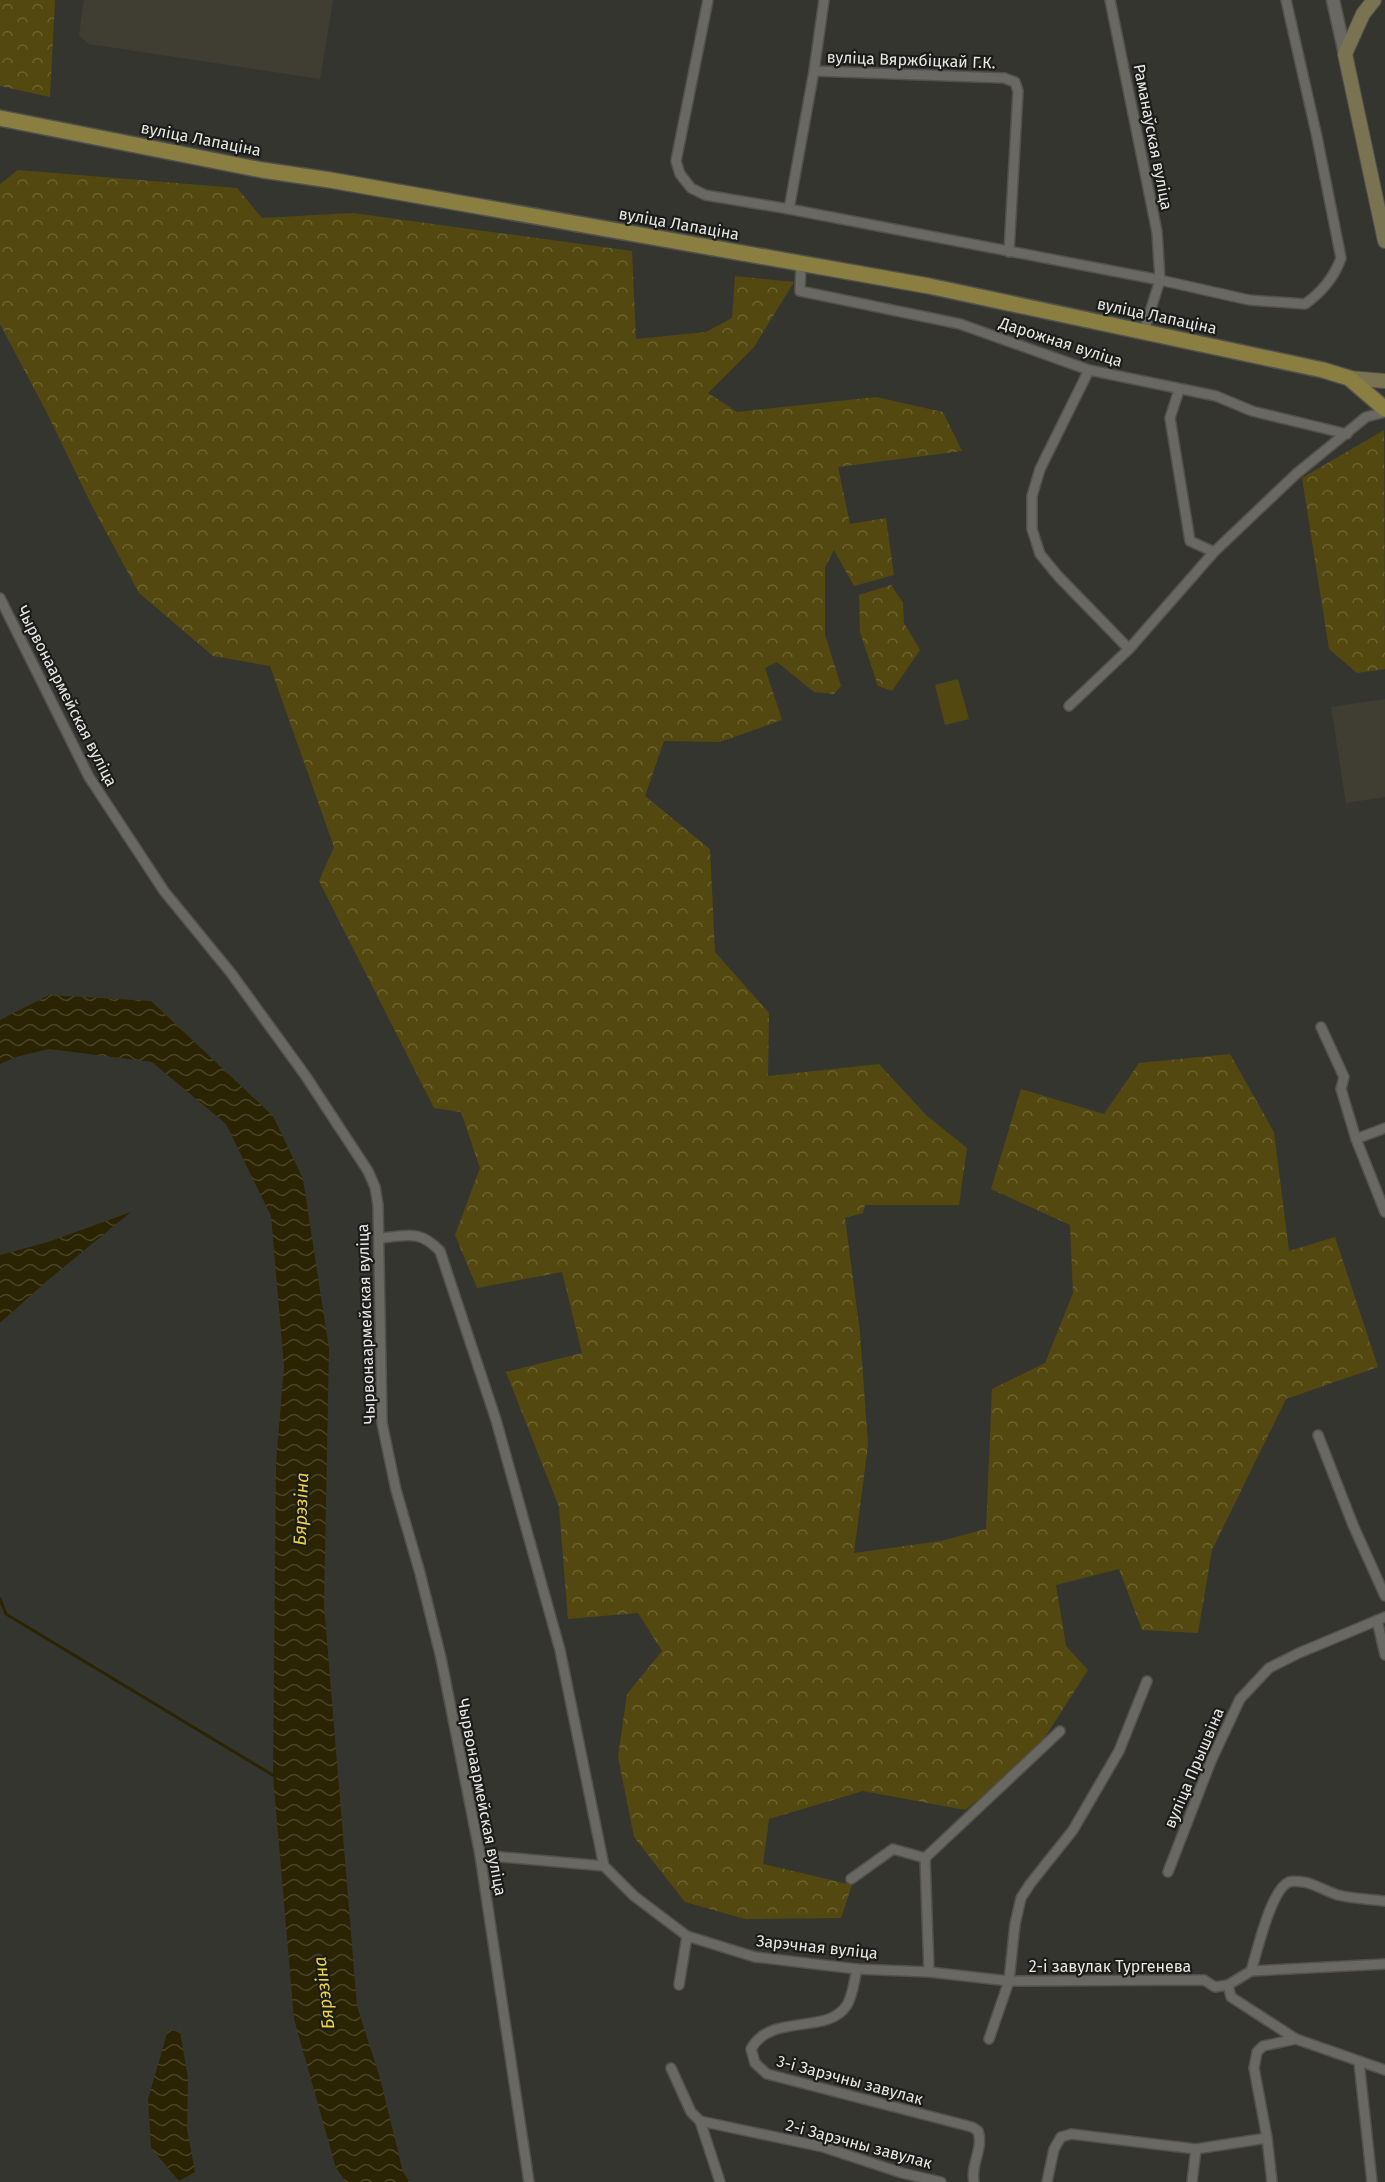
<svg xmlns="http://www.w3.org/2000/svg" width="1385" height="2182" viewBox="0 0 1385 2182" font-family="'Fira Sans',sans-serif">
  <defs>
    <pattern id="forest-crowns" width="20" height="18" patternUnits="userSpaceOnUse" patternTransform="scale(1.5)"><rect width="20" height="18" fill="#53480f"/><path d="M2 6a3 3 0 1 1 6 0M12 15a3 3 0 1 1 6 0" fill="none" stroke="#6c6232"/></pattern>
    <pattern id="water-waves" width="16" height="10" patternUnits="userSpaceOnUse" patternTransform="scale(1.5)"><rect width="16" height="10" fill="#2a2402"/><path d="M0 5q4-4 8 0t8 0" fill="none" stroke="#494427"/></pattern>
  </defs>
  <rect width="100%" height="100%" fill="#353530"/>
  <!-- built -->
  <g fill="#403e33">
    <polygon points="84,0 333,0 320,79 89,44 79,35"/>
    <polygon points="1385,699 1385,797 1346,803 1331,707"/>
  </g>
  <!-- forest -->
  <g fill="url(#forest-crowns)">
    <polygon points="0,0 55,0 50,97 0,86"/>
    <polygon points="18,170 237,188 262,218 353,213 632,251 636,339 706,332 732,318 735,276 794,282 754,347 708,393 737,412 876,397 943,412 962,451 838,467 850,524 886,518 894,575 854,586 834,550 825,567 825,635 841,686 834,694 814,692 777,662 765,668 782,720 720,742 664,741 645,796 710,849 715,952 769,1013 768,1076 879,1064 927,1116 967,1148 959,1205 865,1205 863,1213 845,1218 860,1333 868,1445 854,1553 941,1541 986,1529 992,1389 1045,1363 1073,1293 1070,1225 991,1189 1021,1089 1104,1114 1139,1063 1230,1054 1274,1132 1289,1251 1335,1237 1378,1367 1286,1399 1212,1550 1198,1633 1142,1630 1119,1569 1056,1585 1066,1646 1088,1670 1031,1759 965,1810 863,1791 769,1819 763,1864 852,1885 841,1918 745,1919 685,1902 634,1837 618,1757 627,1694 662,1651 638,1613 568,1619 559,1507 506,1372 582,1353 562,1272 477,1288 455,1235 480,1168 461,1112 434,1108 319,881 334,847 270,666 213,656 139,593 93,508 47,413 0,324 0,184"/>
    <polygon points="1384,430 1385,669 1357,673 1329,649 1302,478"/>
    <polygon points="891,585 903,603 904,623 920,650 892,691 878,686 860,632 859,595"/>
  </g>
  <!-- garden -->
  <polygon fill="#53480f" points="958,679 969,719 945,725 935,685"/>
  <!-- water -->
  <g fill="url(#water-waves)">
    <polygon points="49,995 151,1001 273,1116 303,1179 329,1349 324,1605 357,2006 380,2078 403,2172 410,2182 346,2182 336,2168 294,2019 273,1775 276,1464 284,1366 271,1216 226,1124 152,1062 49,1049 16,1057 0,1064 0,1020"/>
    <polygon points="131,1212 48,1280 0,1323 0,1255 48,1242"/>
    <polygon points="168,2030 180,2032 188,2078 187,2129 195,2172 179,2181 151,2148 148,2099"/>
  </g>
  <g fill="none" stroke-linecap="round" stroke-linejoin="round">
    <!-- stream -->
    <polyline stroke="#2a2402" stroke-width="3" points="0,1599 6,1614 276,1777"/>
    <!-- minor casing -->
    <g stroke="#52514d" stroke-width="12">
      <g id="minor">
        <path d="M708,0l-32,161 4,13 11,14 14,7 84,14 371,71 89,20 56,4c17,-12 29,-26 36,-46l-24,-121 -31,-137"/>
        <polyline points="1110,0 1157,232 1160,280 1144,331"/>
        <polyline points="814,71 1004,78 1015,82 1018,91 1009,252"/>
        <polyline points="789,209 814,71 824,0"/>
        <polyline points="801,263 800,291 960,324 1089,370 1216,396 1252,411 1347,434"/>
        <polyline points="1089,370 1040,469 1032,496 1032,529 1040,554 1058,576 1129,649"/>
        <polyline points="1179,390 1170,418 1190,541 1214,552"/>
        <polyline points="0,598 89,777 164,891 231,973 305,1075 368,1171 375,1187 378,1205 382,1423 396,1490 420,1573 441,1658 480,1855 529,2182"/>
        <polyline points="1069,706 1129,649 1214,552 1296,474 1366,417 1385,412"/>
        <polyline points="1321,1027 1344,1077 1341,1089 1356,1139 1385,1212"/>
        <polyline points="1356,1139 1385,1128"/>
        <path d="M380,1238c27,-2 39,-9 60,13l56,169 64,230 44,216"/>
        <polyline points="1318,1435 1353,1525 1385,1596"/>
        <polyline points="1377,1620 1385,1655"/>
        <polyline points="480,1855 604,1866 634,1896 687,1936 755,1957 857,1969 929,1972 1009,1981 1204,1980 1215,1987 1228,1985 1251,1971 1385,1964"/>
        <polyline points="925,1858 1060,1731"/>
        <polyline points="1168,1872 1211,1761 1240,1699 1269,1668 1299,1653 1385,1617"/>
        <polyline points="851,1879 893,1849 925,1858 929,1972"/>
        <path d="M857,1969c-3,12 -4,26 -10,36 -20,31 -76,7 -96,44l4,14 12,11 205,53 6,4c6,18 -8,33 -4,51"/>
        <path d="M1251,1971c6,-19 20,-82 38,-89 6,-2 13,0 19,1 10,3 20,9 30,12 15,4 32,4 47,6"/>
        <polyline points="679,1985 687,1936"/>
        <polyline points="1228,1985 1231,1997 1296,2039 1385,2070"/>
        <polyline points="989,2039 1009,1981 1015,1924 1021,1898 1030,1884 1073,1830 1119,1751 1147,1681"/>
        <polyline points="1359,2062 1372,2182"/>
        <polyline points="671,2068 691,2112 700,2121 720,2182"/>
        <polyline points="700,2121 823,2147 902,2173 941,2182"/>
        <polyline points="1047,2182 1054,2149 1061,2137 1071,2134 1196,2149 1267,2138"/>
        <polyline points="1192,2182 1196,2149"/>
        <polyline points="1272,2182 1267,2138 1254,2068 1257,2052 1263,2046 1296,2039"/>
      </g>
    </g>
    <!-- tertiary casing -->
    <g stroke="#52514d" stroke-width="15">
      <polyline id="tertiary" points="1333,0 1345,54"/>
    </g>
    <!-- secondary casing -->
    <g stroke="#52514d" stroke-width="16">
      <g id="secondary">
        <polyline points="1374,0 1363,14 1345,54 1385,241"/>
        <polyline points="1349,378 1385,381"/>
      </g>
    </g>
    <!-- primary casing -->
    <g stroke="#52514d" stroke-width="18">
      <polyline id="primary" points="0,118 262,170 330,180 929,286 1323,370 1349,378 1385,409"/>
    </g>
    <!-- minor -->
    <use href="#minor" stroke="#696863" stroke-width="9"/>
    <!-- tertiary -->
    <use href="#tertiary" stroke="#696863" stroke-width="12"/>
    <!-- secondary -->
    <use href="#secondary" stroke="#7a7352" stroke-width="14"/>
    <!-- primary -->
    <use href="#primary" stroke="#8a7e41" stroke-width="15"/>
  </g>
  <g text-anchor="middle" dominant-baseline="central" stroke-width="4.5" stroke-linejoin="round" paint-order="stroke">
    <!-- street labels -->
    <g font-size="16" fill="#e8e8e5" stroke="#1c1c1a">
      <text transform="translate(911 60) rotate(2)">вуліца Вяржбіцкай Г.К.</text>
      <text transform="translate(1153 137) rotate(79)">Раманаўская вуліца</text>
      <text transform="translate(201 139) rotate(11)">вуліца Лапаціна</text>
      <text transform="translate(679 224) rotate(10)">вуліца Лапаціна</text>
      <text transform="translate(1157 316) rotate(12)">вуліца Лапаціна</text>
      <text transform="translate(1061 342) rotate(18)">Дарожная вуліца</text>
      <text transform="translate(67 696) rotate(63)">Чырвонаармейская вуліца</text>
      <text transform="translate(366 1324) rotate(-92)">Чырвонаармейская вуліца</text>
      <text transform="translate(1194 1768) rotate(-67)">вуліца Прышвіна</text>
      <text transform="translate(482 1797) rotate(79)">Чырвонаармейская вуліца</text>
      <text transform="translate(817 1947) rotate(6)">Зарэчная вуліца</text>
      <text x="1110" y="1966">2-і завулак Тургенева</text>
      <text transform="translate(850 2080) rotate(15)">3-і Зарэчны завулак</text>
      <text transform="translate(859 2144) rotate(15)">2-і Зарэчны завулак</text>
    </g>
    <!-- water labels -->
    <g font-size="18" font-style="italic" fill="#edd244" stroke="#1c1c1a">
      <text transform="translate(301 1509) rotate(-88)">Бярэзіна</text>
      <text transform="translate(324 1993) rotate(-97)">Бярэзіна</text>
    </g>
  </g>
</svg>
